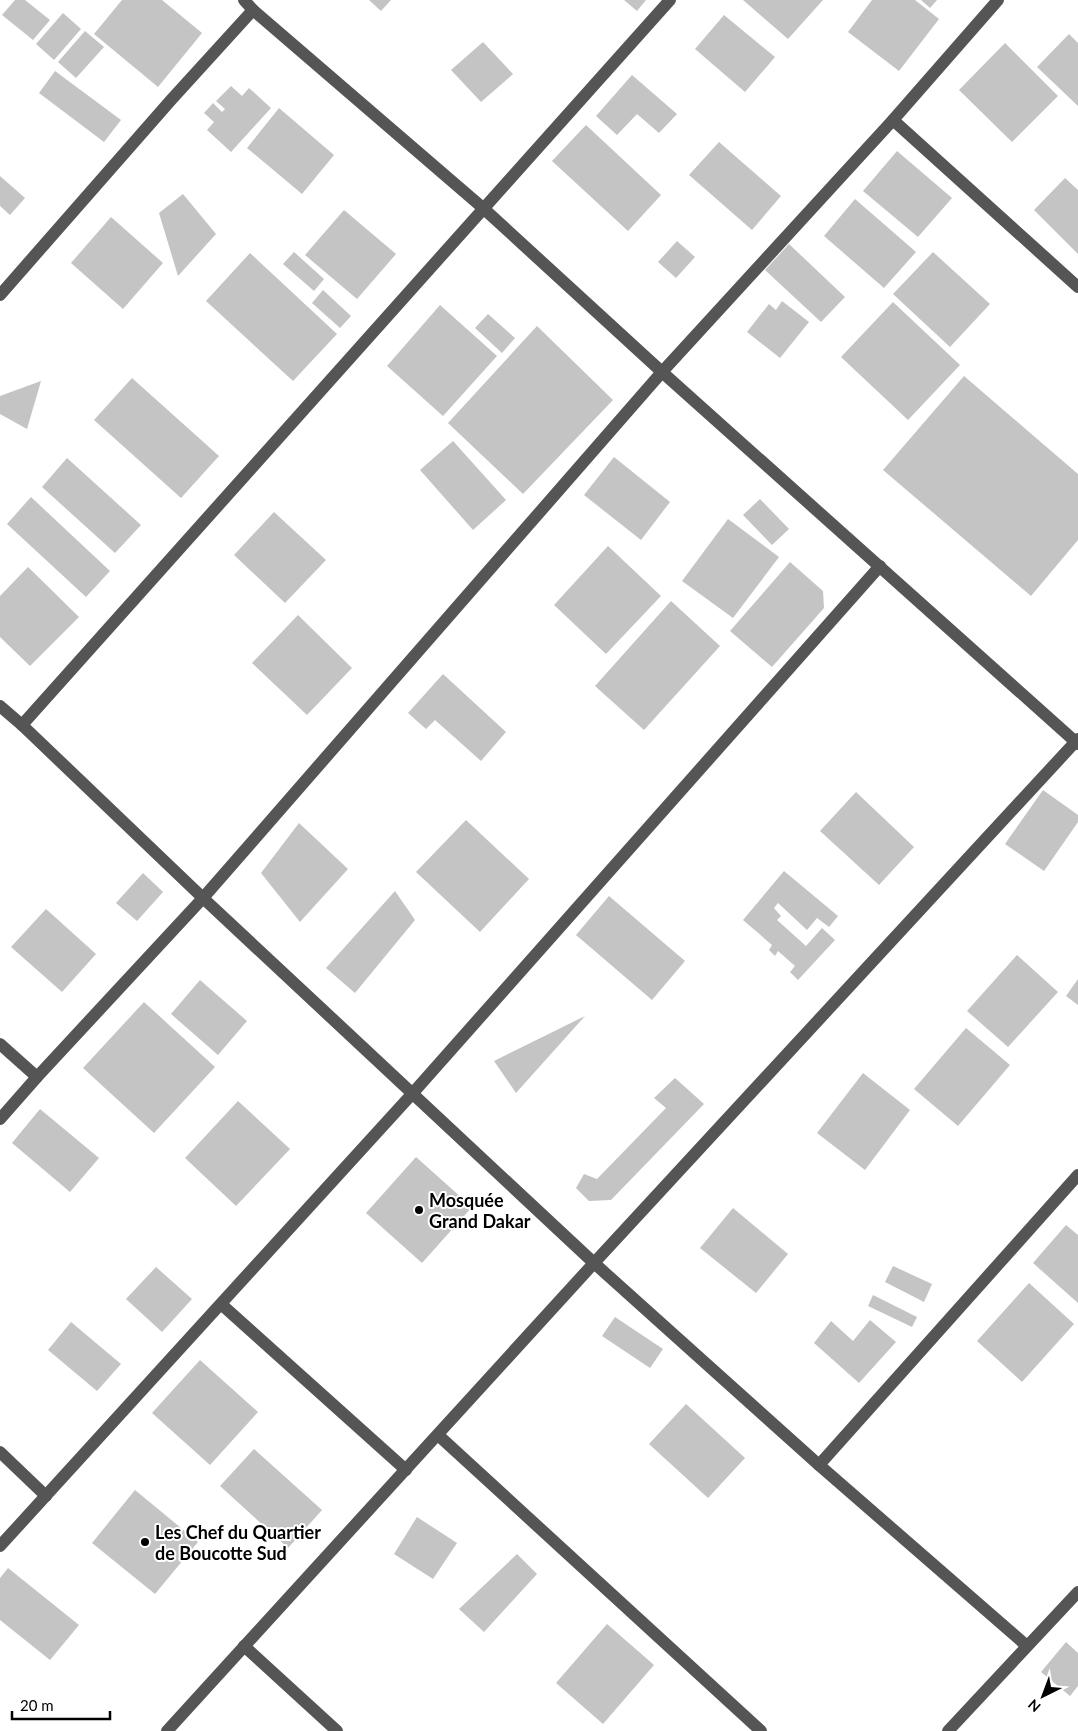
<svg xmlns="http://www.w3.org/2000/svg" width="1078" height="1731" viewBox="0 0 1078 1731" font-family="Lato,sans-serif">
  <rect width="100%" height="100%" fill="#fff"/>
  <!-- building -->
  <g fill="#c4c4c4">
    <polygon points="15,0 25,0 50,20 33,40 2,15"/>
    <polygon points="122,0 162,0 202,33 158,87 94,34"/>
    <polygon points="369,0 391,0 381,11"/>
    <polygon points="624,0 646,0 637,11"/>
    <polygon points="743,0 823,0 788,39"/>
    <polygon points="872,0 915,0 939,19 899,71 848,32"/>
    <polygon points="921,0 937,0 930,8"/>
    <polygon points="63,13 81,29 54,60 36,44"/>
    <polygon points="724,15 775,57 745,92 695,49"/>
    <polygon points="85,31 104,47 76,78 58,62"/>
    <polygon points="1069,34 1078,43 1078,106 1037,67"/>
    <polygon points="483,42 513,74 481,102 451,70"/>
    <polygon points="1005,43 1058,96 1012,142 959,90"/>
    <polygon points="55,71 121,120 104,142 39,93"/>
    <polygon points="632,75 677,114 659,133 637,114 617,135 596,116"/>
    <polygon points="231,86 242,96 249,88 271,108 231,152 207,130 214,122 204,113 213,103 222,112 225,109 216,101"/>
    <polygon points="279,108 334,155 302,194 247,148"/>
    <polygon points="586,125 661,195 628,231 552,161"/>
    <polygon points="719,142 781,196 752,230 689,175"/>
    <polygon points="897,151 952,198 918,237 863,191"/>
    <polygon points="0,176 25,198 10,215 0,206"/>
    <polygon points="1065,178 1078,190 1078,254 1034,210"/>
    <polygon points="183,194 216,234 178,276 159,213"/>
    <polygon points="855,199 916,252 884,288 824,236"/>
    <polygon points="344,210 396,254 357,299 305,255"/>
    <polygon points="111,217 163,263 123,309 71,263"/>
    <polygon points="677,241 695,257 676,278 658,262"/>
    <polygon points="789,244 845,297 821,322 765,270"/>
    <polygon points="294,252 324,279 314,291 283,264"/>
    <polygon points="933,252 990,304 950,347 893,294"/>
    <polygon points="250,253 337,334 293,381 206,301"/>
    <polygon points="323,290 351,316 340,328 312,303"/>
    <polygon points="782,301 809,322 780,358 747,332 769,304 776,310"/>
    <polygon points="893,302 960,365 908,420 841,357"/>
    <polygon points="440,305 497,356 443,416 387,366"/>
    <polygon points="488,314 515,338 502,353 475,328"/>
    <polygon points="537,326 613,400 523,494 448,423"/>
    <polygon points="964,376 1078,474 1078,540 1031,596 883,470"/>
    <polygon points="132,378 219,456 181,498 94,420"/>
    <polygon points="41,381 27,429 0,414 0,396"/>
    <polygon points="453,441 506,500 473,530 420,470"/>
    <polygon points="614,457 670,502 641,540 584,495"/>
    <polygon points="67,458 141,525 115,553 42,487"/>
    <polygon points="31,497 110,571 86,597 7,524"/>
    <polygon points="760,499 789,529 772,545 743,515"/>
    <polygon points="274,512 326,560 285,603 234,555"/>
    <polygon points="728,519 779,557 733,618 682,581"/>
    <polygon points="608,546 661,596 606,654 554,605"/>
    <polygon points="790,562 823,591 824,608 772,667 730,631"/>
    <polygon points="28,567 79,617 30,666 0,637 0,596"/>
    <polygon points="671,601 720,646 644,730 595,686"/>
    <polygon points="298,615 352,668 307,715 252,663"/>
    <polygon points="443,674 506,732 481,761 435,720 426,729 408,713"/>
    <polygon points="1043,790 1078,815 1078,822 1044,871 1005,844"/>
    <polygon points="856,792 914,847 879,885 820,831"/>
    <polygon points="466,820 529,879 480,932 416,872"/>
    <polygon points="299,823 348,869 300,922 261,873"/>
    <polygon points="784,871 838,916 829,927 817,918 807,930 778,903 774,908 781,916 777,920 806,946 822,928 835,940 798,980 790,972 795,966 778,951 775,956 769,950 772,945 743,920"/>
    <polygon points="143,873 163,892 137,921 116,903"/>
    <polygon points="395,891 415,920 355,993 326,968"/>
    <polygon points="609,896 685,961 652,1000 576,935"/>
    <polygon points="46,909 96,954 62,992 11,947"/>
    <polygon points="1017,955 1058,992 1008,1047 967,1011"/>
    <polygon points="1078,979 1078,1005 1066,996"/>
    <polygon points="200,980 247,1021 218,1055 171,1014"/>
    <polygon points="144,1002 215,1067 154,1133 83,1068"/>
    <polygon points="585,1016 516,1093 494,1061"/>
    <polygon points="966,1028 1010,1065 958,1126 914,1089"/>
    <polygon points="863,1073 910,1110 865,1170 817,1133"/>
    <polygon points="675,1078 704,1104 611,1200 589,1201 576,1188 584,1174 597,1179 666,1108 654,1098"/>
    <polygon points="238,1101 290,1149 236,1206 185,1158"/>
    <polygon points="40,1109 99,1158 70,1192 12,1143"/>
    <polygon points="416,1157 472,1207 422,1263 366,1213"/>
    <polygon points="733,1208 788,1254 756,1293 700,1248"/>
    <polygon points="1066,1225 1078,1235 1078,1303 1033,1263"/>
    <polygon points="893,1266 932,1284 924,1302 885,1282"/>
    <polygon points="156,1267 192,1299 162,1332 126,1299"/>
    <polygon points="1029,1283 1074,1324 1022,1382 977,1341"/>
    <polygon points="873,1295 917,1317 912,1327 868,1306"/>
    <polygon points="615,1317 663,1349 650,1368 602,1336"/>
    <polygon points="870,1320 896,1342 859,1383 814,1343 831,1321 853,1341"/>
    <polygon points="71,1322 121,1364 97,1391 48,1350"/>
    <polygon points="200,1360 258,1412 210,1465 152,1413"/>
    <polygon points="686,1404 745,1458 708,1498 649,1444"/>
    <polygon points="254,1449 322,1510 288,1548 220,1486"/>
    <polygon points="135,1490 198,1542 155,1594 92,1543"/>
    <polygon points="417,1517 457,1543 433,1579 394,1554"/>
    <polygon points="517,1554 537,1574 484,1632 459,1609"/>
    <polygon points="8,1568 79,1625 50,1660 0,1620 0,1578"/>
    <polygon points="607,1624 654,1665 603,1724 556,1683"/>
    <polygon points="1066,1642 1078,1653 1078,1686 1070,1696 1041,1672"/>
  </g>
  <g fill="none" stroke-linecap="round" stroke-linejoin="round">
    <!-- minor -->
    <g stroke="#555" stroke-width="12">
      <polyline points="244,0 253,10 483,208 662,372 1078,744"/>
      <polyline points="893,120 1078,287"/>
      <polyline points="0,295 171,100 253,10"/>
      <polyline points="0,706 22,725 203,898 594,1263 819,1465 1027,1646"/>
      <polyline points="22,725 670,0"/>
      <polyline points="0,1044 37,1077"/>
      <polyline points="0,1119 37,1077 203,898 662,372 893,120 998,0"/>
      <polyline points="221,1304 406,1470"/>
      <polyline points="438,1435 761,1731"/>
      <polyline points="0,1452 46,1496"/>
      <polyline points="819,1465 1078,1175"/>
      <polyline points="0,1546 412,1094 880,566"/>
      <polyline points="244,1646 337,1731"/>
      <polyline points="167,1731 594,1263 1078,739"/>
      <polyline points="948,1731 1078,1592"/>
    </g>
  </g>
  <!-- markers -->
  <g fill="#000" stroke="#fff" stroke-width="2">
    <circle cx="419" cy="1210" r="5"/>
    <circle cx="145" cy="1542" r="5"/>
  </g>
  <g text-anchor="middle" dominant-baseline="central" stroke-width="4" stroke-linejoin="round" paint-order="stroke">
    <!-- poi labels -->
    <g font-size="18" font-weight="bold" fill="#000" stroke="#fff" text-anchor="start">
      <text x="429" y="1200">Mosquée<tspan x="429" dy="21">Grand Dakar</tspan></text>
      <text x="155" y="1532">Les Chef du Quartier<tspan x="155" dy="21">de Boucotte Sud</tspan></text>
    </g>
  </g>
  <!-- north arrow -->
  <g transform="translate(1043 1696) rotate(222)" stroke="#ffffff" stroke-width="4" paint-order="stroke">
  <path d="M0-4L9 19L0 12L-9 19Z" fill="#000000"/>
  <text y="-8" font-size="14" font-weight="bold" text-anchor="middle" fill="#000000">N</text>
  </g>
  <!-- scale -->
  <path d="M12 1711v8h98v-8" fill="none" stroke="#000000" stroke-width="2.5"/>
  <text x="20" y="1711" font-size="15" fill="#000000" stroke="#ffffff" stroke-width="4" paint-order="stroke">20 m</text>
</svg>
